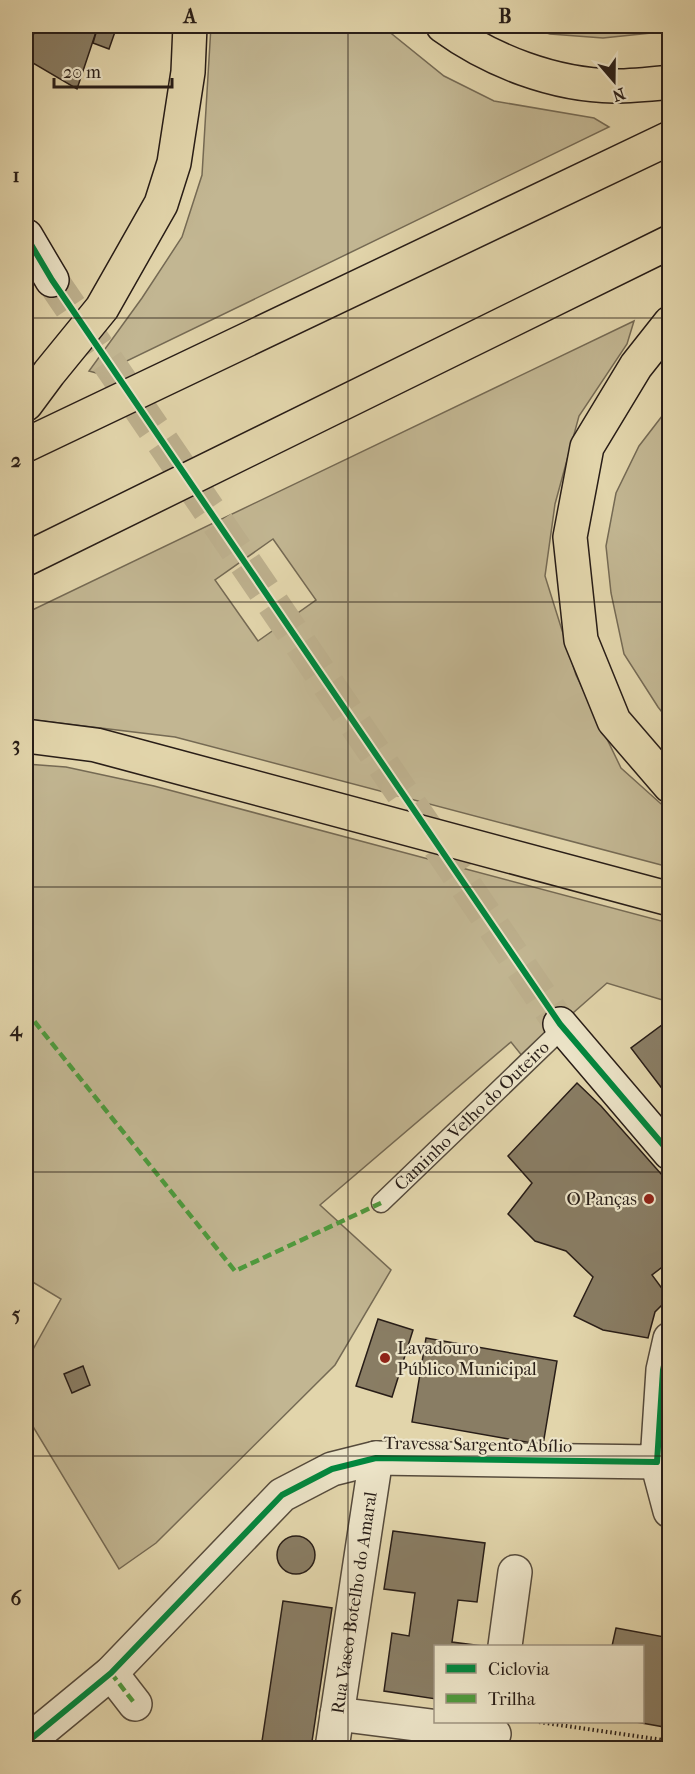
<svg xmlns="http://www.w3.org/2000/svg" width="695" height="1774" viewBox="0 0 695 1774" font-family="'IM FELL French Canon',serif">
  <rect width="100%" height="100%" fill="#e2d5ab"/>
  <filter id="stains"><feTurbulence type="fractalNoise" baseFrequency=".00333" numOctaves="4"/><feColorMatrix values="0 0 0 0 .2 0 0 0 0 .09 0 0 0 0 .02 0 0 0 .5 -.17"/></filter>
  <radialGradient id="worn" r=".72"><stop offset=".6" stop-color="#630" stop-opacity="0"/><stop offset="1" stop-color="#630" stop-opacity=".3"/></radialGradient>
  <!-- green -->
  <g fill="#c2b692" stroke="#756a54" stroke-width="1.5" fill-rule="evenodd">
    <polygon points="211,26 382,26 444,76 494,101 594,118 609,127 100,374 89,371 142,298 182,237 202,175"/>
    <polygon points="523,26 669,26 670,31 603,38 550,34"/>
    <path d="M634,321l-7,23 -48,72 -24,88 -10,72 31,99 45,93 48,43v56l-494,-130 -149,-18v-106zM273,539l43,61 -58,41 -43,-61z"/>
    <polygon points="669,407 669,721 658,707 624,654 611,593 606,546 616,493 639,446"/>
    <polygon points="26,764 66,767 154,786 669,923 669,1002 607,983 523,1057 511,1042 320,1205 391,1270 335,1365 156,1543 119,1569 26,1415 26,1362 61,1299 26,1278"/>
  </g>
  <!-- building -->
  <g fill="#897d64" stroke="#281d17" stroke-width="1.5">
    <polygon points="36,26 98,26 77,89 26,59"/>
    <polygon points="98,26 117,26 109,49 93,43"/>
    <polygon points="670,1019 670,1099 631,1048"/>
    <polygon points="577,1083 601,1106 670,1184 670,1261 652,1275 669,1298 655,1312 648,1338 603,1330 574,1316 593,1277 566,1251 535,1241 508,1214 532,1183 508,1156"/>
    <polygon points="378,1319 413,1330 392,1397 356,1386"/>
    <polygon points="426,1338 557,1361 543,1445 412,1422"/>
    <polygon points="83,1366 90,1385 72,1393 64,1374"/>
    <polygon points="393,1531 485,1543 477,1602 458,1600 452,1642 483,1646 436,1646 436,1699 384,1691 392,1633 409,1636 415,1593 384,1589"/>
    <circle cx="296" cy="1555" r="19"/>
    <polygon points="283,1601 332,1608 311,1748 261,1748"/>
    <polygon points="616,1628 670,1638 668,1679 670,1680 670,1728 636,1722 642,1722 642,1646 612,1646"/>
  </g>
  <g fill="none" stroke-linecap="round" stroke-linejoin="round">
    <!-- secondary-tunnel -->
    <polyline stroke="#bdb08d" stroke-width="33" stroke-dasharray="33 16" stroke-linecap="butt" points="52,280 560,1024"/>
    <!-- lane casing -->
    <g stroke="#564b3c" stroke-width="21">
      <g id="lane">
        <path id="s1" d="M381,1203l182,-175"/>
      </g>
    </g>
    <!-- street casing -->
    <g stroke="#564b3c" stroke-width="36">
      <g id="street">
        <polyline points="657,1462 670,1511"/>
        <polyline points="505,1646 515,1572"/>
        <polyline points="111,1673 135,1704"/>
        <polyline points="337,1714 494,1734"/>
        <polyline points="26,1743 111,1673 282,1495 332,1469 376,1458 657,1462 663,1370 670,1339"/>
        <path id="s2" d="M332,1748l44,-290"/>
      </g>
    </g>
    <!-- secondary casing -->
    <g stroke="#281d17" stroke-width="36">
      <g id="secondary">
        <polyline points="26,236 52,280"/>
        <polyline points="560,1024 670,1153"/>
      </g>
    </g>
    <!-- highway casing -->
    <g stroke="#281d17" stroke-width="36">
      <g id="highway">
        <path d="M443,26c48,35 111,59 171,60 19,0 37,-2 56,-4"/>
        <polyline points="670,323 636,366 587,447 570,537 581,640 614,721 670,786"/>
        <polyline points="26,404 49,373 102,308 161,204 174,163 188,72 190,26"/>
        <polyline points="26,445 670,138"/>
        <polyline points="26,559 670,242"/>
        <polyline points="26,736 96,745 670,899"/>
      </g>
    </g>
    <!-- path -->
    <polyline stroke="#281d17" stroke-width="4" stroke-dasharray="1.5 3" stroke-linecap="butt" points="539,1722 670,1741"/>
    <!-- lane -->
    <use href="#lane" stroke="#ece4c8" stroke-width="18"/>
    <!-- street -->
    <use href="#street" stroke="#ece4c8" stroke-width="33"/>
    <!-- secondary -->
    <use href="#secondary" stroke="#ece4c8" stroke-width="33"/>
    <!-- highway -->
    <use href="#highway" stroke="#e2d5ab" stroke-width="33"/>
    <!-- quiet -->
    <g stroke="#4e9a3d" stroke-width="4.5" stroke-dasharray="9 4.5" stroke-linecap="butt">
      <polyline points="26,1011 235,1271 381,1203"/>
      <polyline points="111,1673 135,1704"/>
    </g>
    <!-- cycleway casing -->
    <g stroke="#ece4c8" stroke-width="10">
      <g id="cycleway">
        <polyline points="26,236 52,280 560,1024 670,1153"/>
        <polyline points="26,1743 111,1673 282,1495 332,1469 376,1458 657,1462 663,1370 670,1339"/>
      </g>
    </g>
    <!-- cycleway -->
    <use href="#cycleway" stroke="#00873e" stroke-width="6"/>
  </g>
  <!-- grid -->
  <path fill="none" stroke="#281d17" stroke-width="1.5" stroke-opacity="0.55" d="M348,26v1722M26,318h644M26,602h644M26,887h644M26,1172h644M26,1456h644"/>
  <!-- markers -->
  <g fill="#8f2418" stroke="#ece4c8" stroke-width="2">
    <circle cx="649" cy="1199" r="6"/>
    <circle cx="385" cy="1358" r="6"/>
  </g>
  <g text-anchor="middle" dominant-baseline="central" stroke-width="4.5" stroke-linejoin="round" paint-order="stroke">
    <!-- street labels -->
    <g font-size="18" fill="#281d17" stroke="#ece4c8">
      <text stroke="none"><textPath href="#s1" startOffset="126">Caminho Velho do Outeiro</textPath></text>
      <text transform="translate(478 1445) rotate(1)">Travessa Sargento Abílio</text>
      <text stroke="none"><textPath href="#s2" startOffset="147">Rua Vasco Botelho do Amaral</textPath></text>
    </g>
    <!-- poi labels -->
    <g font-size="18" fill="#281d17" stroke="#ece4c8" text-anchor="end">
      <text x="637" y="1199">O Panças</text>
      <text x="397" y="1348" text-anchor="start">Lavadouro<tspan x="397" dy="21">Público Municipal</tspan></text>
    </g>
  </g>
  <!-- margin -->
  <rect width="695" height="1774" fill="none" stroke="#e2d5ab" stroke-width="66"/>
  <!-- legend -->
  <rect x="434" y="1645" width="210" height="78" fill="#ece4c8" stroke="#9e9481" stroke-width="1.5"/>
  <rect x="446" y="1664" width="30" height="9" fill="#00873e" stroke="#9e9481" stroke-width="1.5"/>
  <text x="488" y="1675" font-size="18" fill="#281d17">Ciclovia</text>
  <rect x="446" y="1694" width="30" height="9" fill="#4e9a3d" stroke="#9e9481" stroke-width="1.5"/>
  <text x="488" y="1705" font-size="18" fill="#281d17">Trilha</text>
  <!-- north arrow -->
  <g transform="translate(614 81) rotate(160)" stroke="#ece4c8" stroke-width="4.5" paint-order="stroke">
  <path d="M0-4.5L10 22L0 15L-10 22Z" fill="#281d17"/>
  <text y="-9" font-size="16" font-weight="bold" text-anchor="middle" fill="#281d17">N</text>
  </g>
  <!-- scale -->
  <path d="M54 78v9h118v-9" fill="none" stroke="#281d17" stroke-width="3"/>
  <text x="63" y="78" font-size="18" fill="#281d17" stroke="#ece4c8" stroke-width="4.5" paint-order="stroke">20 m</text>
  <rect x="33" y="33" width="629" height="1708" fill="none" stroke="#281d17" stroke-width="2"/>
  <g font-size="20" text-anchor="middle" font-weight="bold" fill="#281d17">
    <text x="190" y="23">A</text>
    <text x="505" y="23">B</text>
    <text x="16" y="182">1</text>
    <text x="16" y="467">2</text>
    <text x="16" y="751">3</text>
    <text x="16" y="1036">4</text>
    <text x="16" y="1321">5</text>
    <text x="16" y="1605">6</text>
  </g>
  <rect width="100%" height="100%" filter="url(#stains)"/>
  <rect width="100%" height="100%" fill="url(#worn)"/>
</svg>
